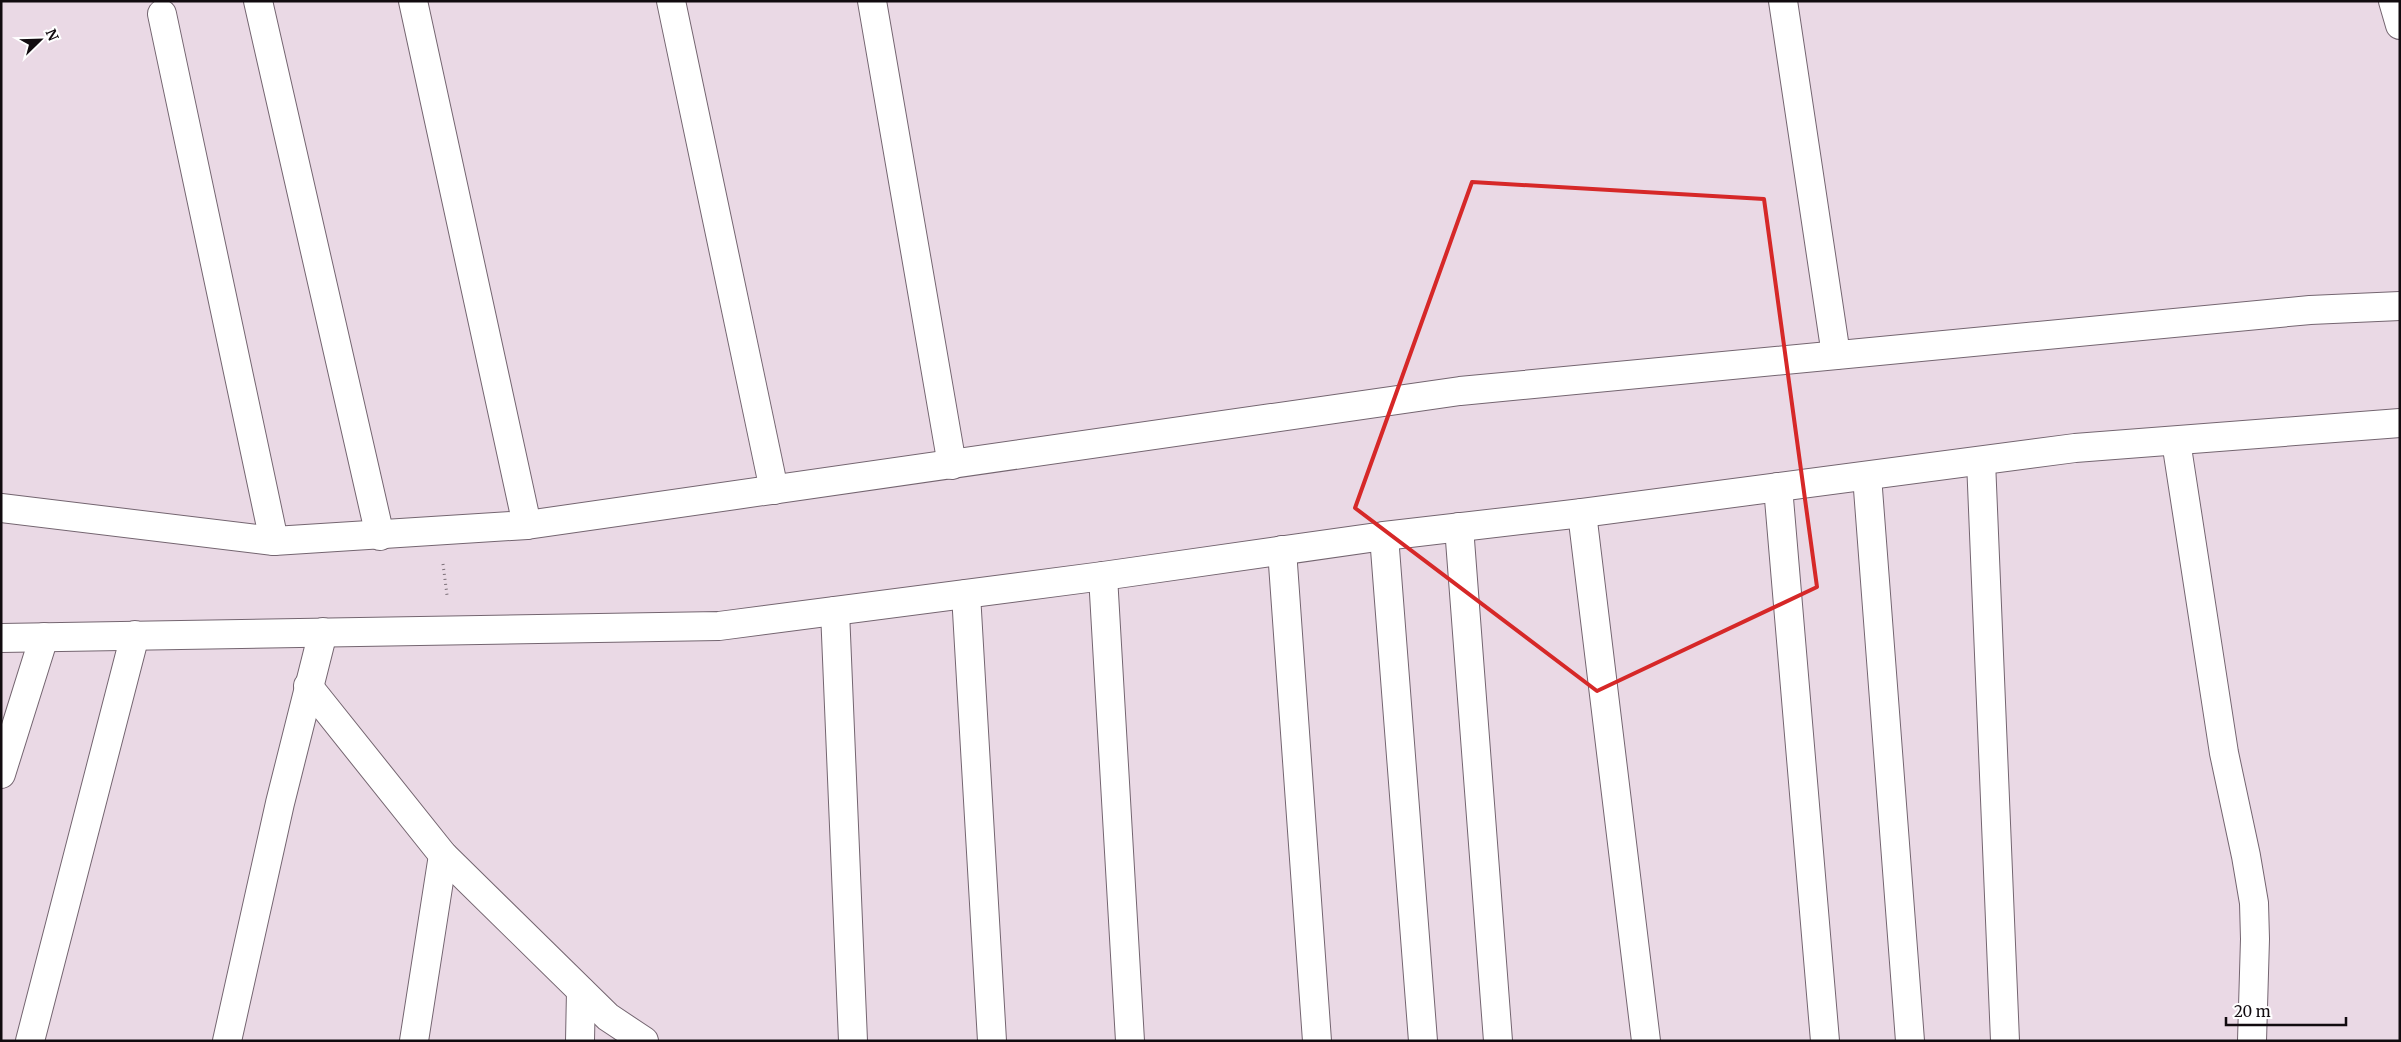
<svg xmlns="http://www.w3.org/2000/svg" width="2401" height="1042" viewBox="0 0 2401 1042" font-family="Merriweather,serif">
  <rect width="100%" height="100%" fill="#ead9e5"/>
  <g fill="none" stroke-linecap="round" stroke-linejoin="round">
    <!-- minor casing -->
    <g stroke="#746570" stroke-width="30">
      <g id="minor">
        <polyline points="258,1 380,536"/>
        <polyline points="413,1 527,525"/>
        <polyline points="671,1 774,490"/>
        <polyline points="872,1 952,465"/>
        <polyline points="1783,1 1836,355"/>
        <polyline points="2393,1 2400,25"/>
        <polyline points="162,14 274,541"/>
        <polyline points="2176,441 2224,753 2246,856 2254,903 2255,939 2252,1041"/>
        <polyline points="1981,461 2005,1041"/>
        <polyline points="1867,476 1910,1041"/>
        <polyline points="1778,487 1825,1041"/>
        <polyline points="1,508 274,541 527,525 1460,391 2310,310 2400,306"/>
        <polyline points="1582,513 1646,1041"/>
        <polyline points="1459,527 1498,1041"/>
        <polyline points="1384,536 1423,1041"/>
        <polyline points="1282,550 1317,1041"/>
        <polyline points="1103,576 1130,1041"/>
        <polyline points="966,594 992,1041"/>
        <polyline points="835,611 853,1041"/>
        <polyline points="1,638 719,626 1103,576 1384,536 1582,513 2075,448 2400,423"/>
        <polyline points="308,686 443,855 608,1017 644,1041"/>
        <polyline points="1,774 44,637"/>
        <polyline points="30,1041 135,635"/>
        <polyline points="227,1041 280,803 323,632"/>
        <polyline points="414,1041 443,855"/>
        <polyline points="580,1041 581,991"/>
      </g>
    </g>
    <!-- path -->
    <polyline stroke="#7c7078" stroke-width="3" stroke-dasharray="1 4" stroke-linecap="butt" points="443,564 447,595"/>
    <!-- minor -->
    <use href="#minor" stroke="#fff" stroke-width="28"/>
  </g>
  <!-- marked area -->
  <path fill="none" stroke="#d62828" stroke-width="4" stroke-linejoin="round" d="M1472,182l292,17 53,388 -220,104 -242,-183z"/>
  <!-- border -->
  <rect width="2401" height="1042" fill="none" stroke="#110b0f" stroke-width="5"/>
  <!-- north arrow -->
  <g transform="translate(40 40) rotate(67)" stroke="#ffffff" stroke-width="4" paint-order="stroke">
  <path d="M0-4L9 19L0 12L-9 19Z" fill="#110b0f"/>
  <text y="-8" font-size="14" font-weight="bold" text-anchor="middle" fill="#110b0f">N</text>
  </g>
  <!-- scale -->
  <path d="M2226 1017v8h120v-8" fill="none" stroke="#110b0f" stroke-width="2.5"/>
  <text x="2234" y="1017" font-size="15" fill="#110b0f" stroke="#ffffff" stroke-width="4" paint-order="stroke">20 m</text>
</svg>
